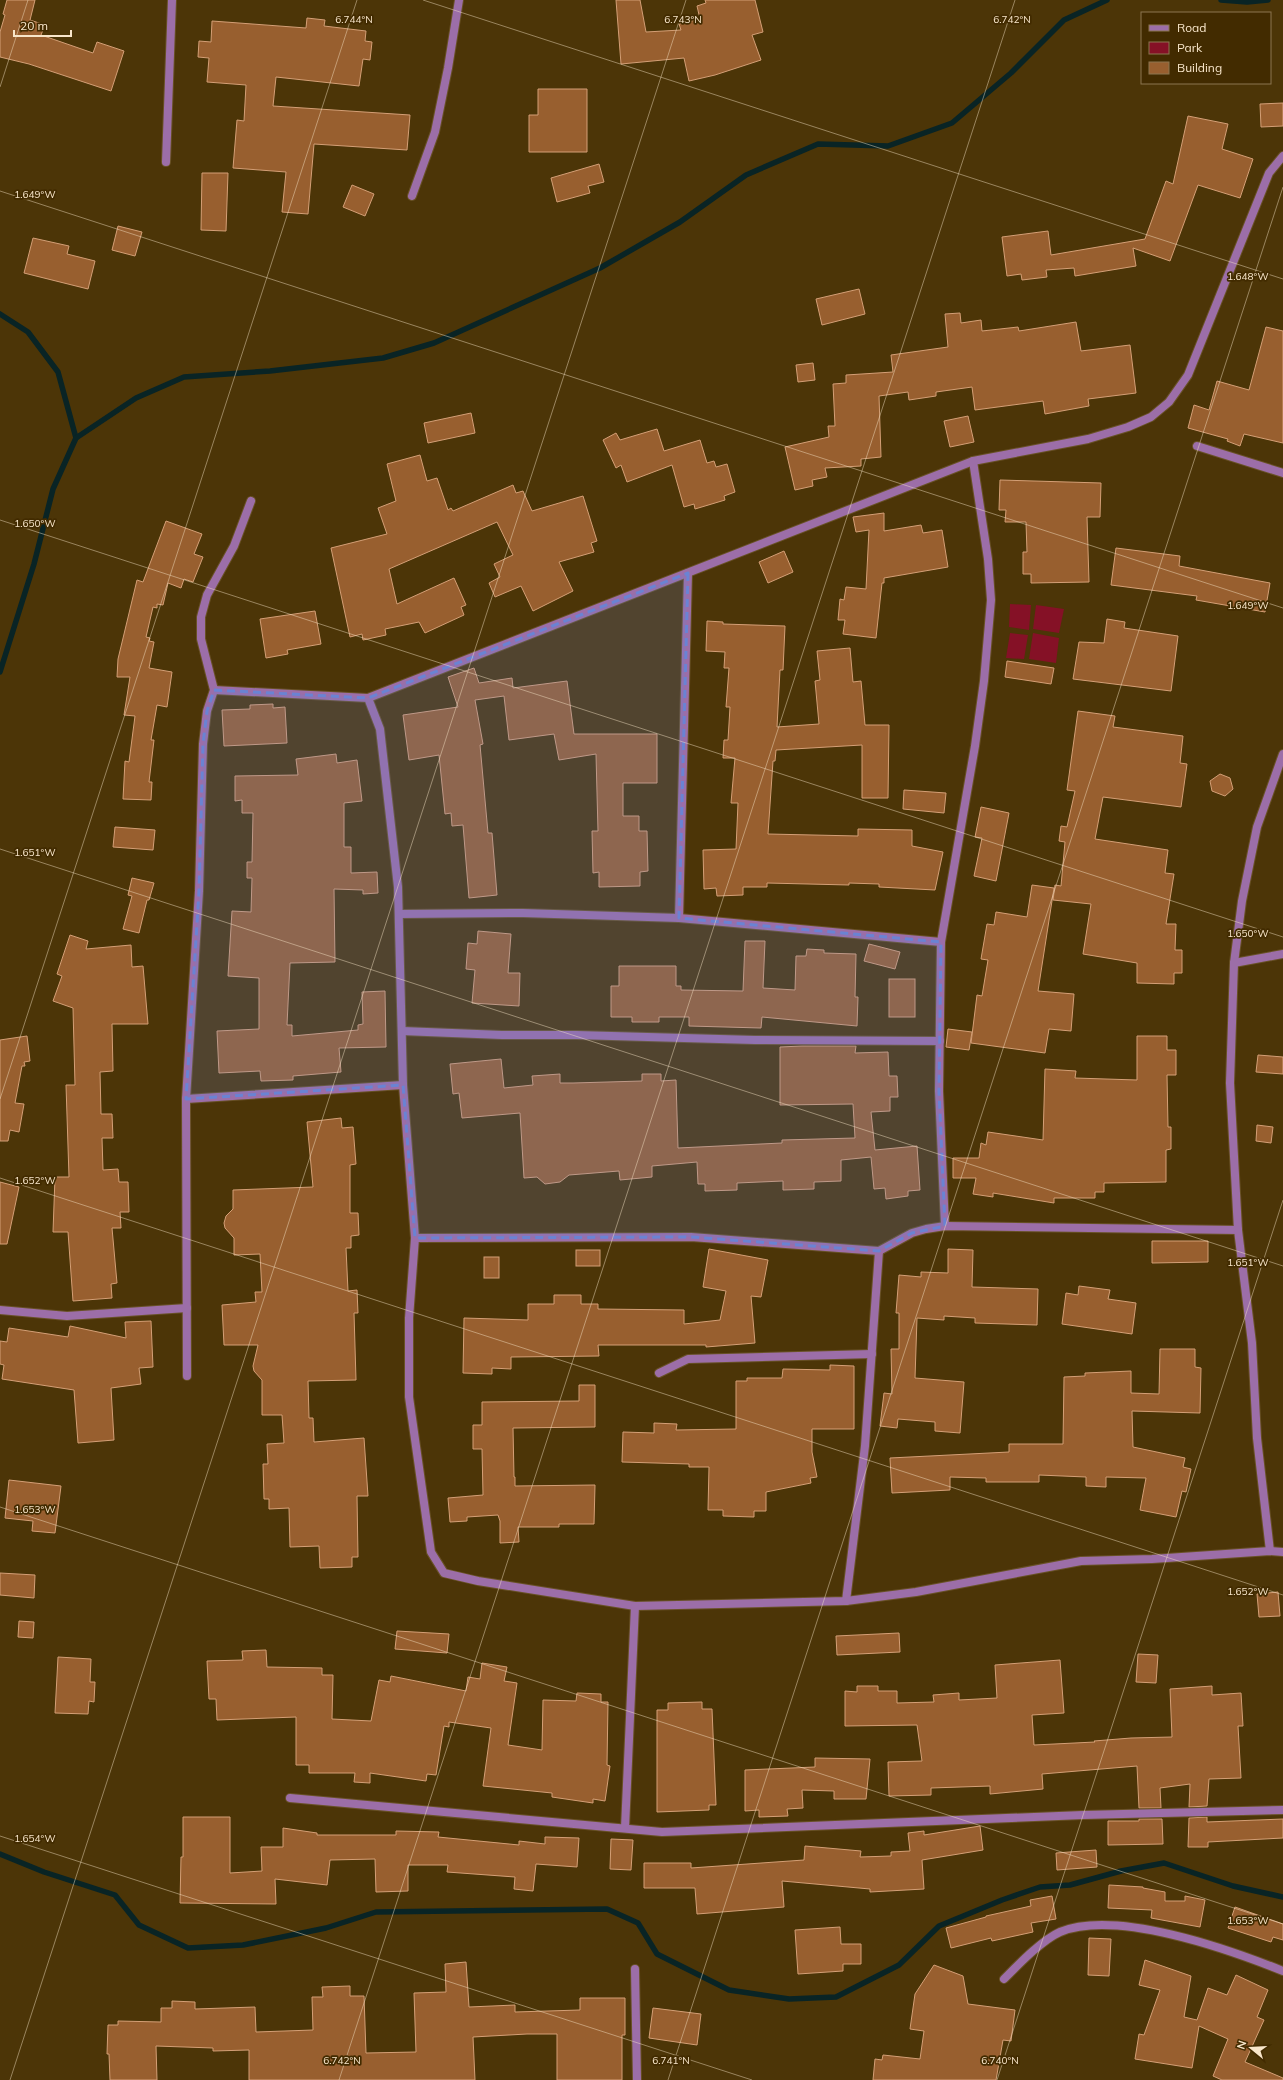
<svg xmlns="http://www.w3.org/2000/svg" width="1283" height="2080" viewBox="0 0 1283 2080" font-family="Mulish,sans-serif">
  <rect width="100%" height="100%" fill="#4c3507"/>
  <!-- green -->
  <g fill="#851126">
    <polygon points="1010,604 1031,605 1029,630 1009,627"/>
    <polygon points="1036,605 1064,609 1059,633 1033,629"/>
    <polygon points="1010,633 1028,635 1024,659 1006,658"/>
    <polygon points="1033,633 1059,638 1056,663 1029,659"/>
  </g>
  <g fill="none" stroke-linecap="round" stroke-linejoin="round">
    <!-- stream -->
    <g stroke="#092425" stroke-width="5.5">
      <polyline points="1221,0 1247,2 1268,0"/>
      <polyline points="0,314 28,332 58,372 76,438"/>
      <polyline points="0,672 34,564 53,489 76,438 136,398 184,377 270,371 383,358 434,343 600,268 680,222 746,175 818,144 888,146 952,123 1011,73 1064,20 1107,0"/>
      <polyline points="0,1854 44,1872 115,1895 139,1925 188,1948 243,1945 326,1928 376,1912 607,1909 638,1923 657,1954 729,1990 789,1999 836,1997 899,1965 939,1926 1002,1900 1040,1887 1070,1885 1121,1871 1164,1863 1233,1886 1283,1897"/>
    </g>
  </g>
  <!-- building -->
  <g fill="#985f2f" stroke="#d49f76">
    <polygon points="7,0 35,0 30,20 45,25 41,35 93,53 97,42 124,51 111,91 29,64 0,57 0,32 5,15 3,14"/>
    <polygon points="616,0 640,0 646,32 681,30 679,24 700,19 697,6 706,3 705,0 755,0 763,32 752,35 761,60 715,75 689,81 684,58 621,64"/>
    <polygon points="307,18 325,20 324,26 366,31 365,41 372,42 370,60 363,59 359,86 276,77 273,106 410,115 407,150 314,144 308,214 282,212 286,172 233,168 237,120 244,121 246,85 207,82 209,58 198,57 199,41 211,42 212,21 306,28"/>
    <polygon points="538,89 587,89 587,152 529,152 529,115 538,115"/>
    <polygon points="1283,103 1283,126 1261,127 1260,104"/>
    <polygon points="1188,116 1228,124 1222,149 1253,159 1240,198 1198,185 1170,261 1133,248 1136,266 1075,276 1074,268 1046,270 1047,277 1022,280 1021,274 1007,276 1002,237 1048,231 1051,255 1145,239 1166,181 1173,184"/>
    <polygon points="599,164 604,182 588,186 590,193 557,202 551,178"/>
    <polygon points="202,173 228,173 226,231 201,230"/>
    <polygon points="352,185 374,194 365,216 343,207"/>
    <polygon points="118,226 142,232 135,256 112,250"/>
    <polygon points="33,238 69,246 67,254 95,261 88,289 24,273"/>
    <polygon points="859,289 865,314 822,325 816,299"/>
    <polygon points="960,313 961,323 981,320 982,331 1018,327 1019,331 1076,322 1081,351 1130,345 1136,393 1088,399 1089,406 1045,414 1043,401 975,410 972,387 936,392 936,396 909,400 908,392 879,396 881,457 861,459 861,466 825,468 827,477 812,480 813,486 795,490 785,447 829,437 828,426 835,426 833,384 846,383 846,375 893,372 891,355 948,347 945,314"/>
    <polygon points="1266,327 1283,331 1283,443 1244,434 1240,446 1227,441 1228,439 1188,428 1194,405 1209,410 1217,381 1249,390"/>
    <polygon points="813,363 815,380 798,382 796,365"/>
    <polygon points="471,413 475,433 428,443 424,423"/>
    <polygon points="968,416 974,442 950,447 944,421"/>
    <polygon points="657,429 664,451 700,440 707,463 714,461 716,467 727,464 735,492 724,496 725,500 695,509 694,504 684,507 672,465 627,482 621,465 616,468 603,440 616,433 620,440"/>
    <polygon points="420,455 427,481 437,478 448,510 451,508 453,511 513,485 516,493 523,491 532,511 583,496 597,541 591,543 594,552 559,562 573,591 533,611 521,586 495,597 489,583 500,577 494,564 513,555 497,522 389,569 397,604 454,578 466,605 461,607 464,615 425,633 419,622 385,629 386,635 363,640 362,634 350,637 331,548 387,534 378,508 396,501 387,464"/>
    <polygon points="1000,480 1101,483 1100,517 1087,517 1089,582 1031,583 1031,574 1023,574 1023,552 1027,552 1026,522 1005,522 1006,510 999,510"/>
    <polygon points="884,513 884,531 921,525 923,533 942,530 948,567 884,578 884,583 882,583 876,638 843,634 845,620 838,620 840,599 844,600 846,587 866,589 869,530 856,532 853,517"/>
    <polygon points="166,521 202,534 194,554 203,557 193,582 184,579 181,588 168,583 163,605 157,604 157,608 153,607 146,637 150,638 149,641 154,642 149,668 172,672 167,707 157,705 151,740 154,740 149,782 152,782 151,800 123,799 125,761 129,762 135,716 124,715 130,677 117,677 118,659 137,580 143,582"/>
    <polygon points="1116,548 1180,556 1179,566 1270,583 1265,612 1196,600 1197,596 1111,585"/>
    <polygon points="784,551 793,572 768,583 759,562"/>
    <polygon points="315,611 321,644 287,650 288,654 266,658 260,619"/>
    <polygon points="1107,619 1125,622 1124,628 1178,636 1171,691 1073,679 1079,642 1104,643"/>
    <polygon points="707,621 723,622 723,624 785,626 783,670 780,670 777,727 819,724 815,681 820,680 817,651 850,648 853,682 861,681 865,725 889,725 888,798 862,798 862,745 776,750 775,761 773,761 768,834 858,836 858,829 912,830 912,846 943,852 935,890 879,887 879,884 849,883 849,885 767,883 767,887 743,887 743,895 717,896 716,888 704,889 703,850 736,849 738,803 731,803 735,758 723,758 724,740 728,740 730,707 726,707 729,668 724,668 725,652 706,651"/>
    <polygon points="1007,661 1054,668 1051,684 1005,677"/>
    <polygon points="474,668 479,683 512,678 513,688 567,681 574,734 657,734 657,783 623,783 623,816 639,816 639,831 647,831 648,871 640,872 640,886 599,887 599,872 593,873 592,831 598,831 596,754 559,760 554,734 509,740 504,696 475,700 483,744 480,745 488,833 492,833 497,895 469,898 463,825 452,826 451,813 445,814 439,755 409,760 403,715 458,707 448,677"/>
    <polygon points="273,704 273,708 285,707 287,743 224,746 222,710 250,709 250,705"/>
    <polygon points="1078,711 1115,716 1113,727 1183,736 1180,763 1187,764 1181,807 1103,797 1095,839 1168,850 1165,873 1174,874 1166,924 1176,924 1175,950 1182,950 1182,973 1174,973 1174,984 1137,983 1137,963 1083,954 1091,904 1053,900 1055,885 1061,886 1065,842 1059,841 1061,826 1067,827 1075,791 1067,790"/>
    <polygon points="336,754 337,763 357,760 362,801 344,803 344,847 351,847 351,873 377,872 378,893 363,894 363,890 334,889 335,962 290,963 287,1025 292,1025 292,1036 358,1030 358,1025 363,1024 362,992 385,991 386,1047 339,1048 341,1072 293,1076 293,1080 261,1081 260,1071 219,1073 217,1031 259,1029 259,978 228,976 232,911 251,912 252,878 247,878 247,862 252,862 253,813 242,813 242,800 235,801 235,776 298,775 296,759"/>
    <polygon points="1220,774 1230,778 1233,789 1225,796 1212,791 1210,781"/>
    <polygon points="904,790 946,793 944,813 903,809"/>
    <polygon points="981,807 1009,813 996,881 974,876 982,838 975,837"/>
    <polygon points="115,827 155,830 153,850 113,847"/>
    <polygon points="132,878 154,883 149,900 147,900 139,933 123,929 132,896 128,895"/>
    <polygon points="1032,885 1054,888 1038,991 1074,994 1071,1031 1049,1029 1045,1053 971,1043 977,995 982,996 988,960 981,959 987,924 994,925 996,912 1027,917"/>
    <polygon points="478,931 511,934 508,973 520,973 519,1006 472,1003 475,970 466,969 468,943 477,944"/>
    <polygon points="70,935 88,941 86,949 131,945 132,967 143,966 148,1024 112,1024 113,1071 100,1072 101,1114 112,1114 113,1138 102,1138 103,1170 118,1169 119,1182 128,1182 129,1212 120,1212 121,1228 112,1228 117,1283 111,1284 112,1298 73,1301 68,1232 53,1232 55,1177 69,1177 66,1085 75,1085 73,1008 53,1001 62,976 57,974"/>
    <polygon points="745,941 765,941 763,988 795,990 796,956 806,956 807,949 824,950 824,953 856,954 855,997 858,997 857,1026 762,1017 761,1028 689,1026 689,1017 659,1017 659,1022 632,1022 632,1017 611,1017 611,986 619,986 619,966 676,966 676,986 681,986 681,990 743,991"/>
    <polygon points="869,944 900,952 895,969 864,961"/>
    <rect x="889" y="979" width="26" height="38"/>
    <polygon points="948,1029 972,1032 969,1050 946,1047"/>
    <polygon points="27,1036 30,1061 24,1062 25,1066 22,1066 15,1103 24,1104 19,1132 10,1130 8,1141 0,1141 0,1040"/>
    <polygon points="1137,1036 1167,1036 1167,1050 1176,1050 1176,1075 1167,1075 1168,1127 1171,1127 1171,1149 1166,1150 1166,1182 1104,1183 1104,1192 1095,1192 1095,1198 1054,1198 1054,1203 993,1193 993,1197 973,1194 976,1178 953,1178 953,1158 979,1158 981,1143 986,1145 988,1132 1043,1140 1045,1069 1076,1071 1075,1078 1137,1080"/>
    <polygon points="802,1046 856,1046 855,1053 888,1052 889,1076 897,1076 898,1097 890,1097 890,1111 871,1112 875,1150 917,1146 920,1190 908,1191 908,1196 886,1199 885,1188 874,1189 871,1157 841,1160 841,1181 814,1182 814,1189 783,1190 783,1181 737,1183 737,1190 705,1191 705,1184 698,1184 697,1162 652,1166 652,1177 620,1180 619,1171 569,1175 560,1182 545,1184 537,1177 524,1178 520,1113 462,1118 459,1093 453,1094 450,1064 501,1059 504,1088 533,1085 532,1076 560,1074 560,1083 573,1083 642,1081 642,1074 661,1074 661,1081 676,1080 678,1148 782,1143 782,1140 855,1138 853,1104 780,1105 780,1047"/>
    <polygon points="1258,1055 1283,1057 1283,1074 1256,1072"/>
    <polygon points="341,1118 342,1128 353,1127 356,1164 350,1165 350,1213 358,1213 359,1235 351,1236 351,1248 346,1248 348,1291 357,1290 358,1313 354,1313 356,1380 308,1381 309,1418 313,1418 314,1442 364,1438 368,1496 357,1496 358,1557 352,1557 352,1567 320,1568 319,1546 290,1547 289,1508 269,1509 269,1499 264,1499 263,1464 268,1464 267,1444 284,1443 282,1415 262,1415 262,1380 254,1371 253,1366 258,1345 224,1345 222,1305 256,1302 255,1292 262,1292 260,1254 234,1255 234,1238 225,1228 224,1223 226,1216 233,1209 233,1190 313,1187 307,1122"/>
    <polygon points="1257,1125 1273,1127 1271,1143 1256,1141"/>
    <polygon points="0,1182 19,1187 7,1244 0,1244"/>
    <polygon points="1152,1241 1208,1241 1208,1262 1152,1263"/>
    <polygon points="709,1249 768,1260 761,1297 751,1296 755,1343 706,1347 706,1345 598,1345 599,1356 511,1357 511,1369 492,1368 492,1374 463,1373 464,1318 528,1320 528,1304 554,1304 554,1295 581,1295 581,1304 598,1304 598,1309 684,1310 684,1324 720,1320 726,1291 703,1287"/>
    <polygon points="948,1249 973,1250 972,1287 1038,1289 1037,1325 975,1323 975,1318 944,1316 944,1320 917,1318 915,1378 964,1382 960,1433 935,1431 935,1422 898,1419 897,1428 880,1426 884,1393 892,1394 891,1349 899,1349 899,1313 896,1313 899,1275 921,1277 921,1272 948,1273"/>
    <rect x="576" y="1250" width="24" height="16"/>
    <rect x="484" y="1257" width="15" height="21"/>
    <polygon points="1079,1286 1110,1290 1108,1299 1136,1303 1132,1334 1062,1324 1066,1293 1078,1295"/>
    <polygon points="151,1321 153,1367 139,1368 141,1384 111,1388 114,1440 78,1443 74,1390 2,1379 4,1365 0,1364 0,1341 7,1342 9,1328 68,1337 70,1326 126,1338 125,1322"/>
    <polygon points="1160,1349 1195,1349 1195,1367 1201,1368 1200,1413 1132,1411 1133,1447 1185,1458 1183,1467 1191,1469 1186,1492 1182,1491 1176,1517 1140,1510 1146,1478 1106,1477 1106,1487 1086,1486 1086,1477 1039,1475 1039,1482 986,1482 986,1478 950,1477 950,1490 892,1493 890,1458 1009,1452 1009,1444 1063,1444 1064,1377 1085,1376 1085,1373 1131,1371 1131,1393 1159,1394"/>
    <polygon points="830,1365 854,1366 854,1429 812,1429 812,1452 817,1477 810,1478 811,1483 766,1492 766,1511 754,1511 754,1517 723,1516 723,1510 708,1510 709,1467 689,1467 689,1464 622,1462 623,1432 654,1433 654,1423 677,1424 676,1430 736,1429 736,1381 747,1381 747,1378 782,1378 783,1369 830,1370"/>
    <polygon points="579,1385 595,1385 595,1427 513,1428 514,1477 515,1477 515,1486 595,1485 594,1524 559,1524 559,1527 518,1527 519,1542 500,1543 500,1521 498,1515 467,1517 467,1521 450,1522 448,1498 483,1495 482,1449 473,1449 473,1425 482,1425 482,1402 579,1401"/>
    <polygon points="9,1480 61,1486 55,1533 32,1531 33,1521 5,1518"/>
    <polygon points="0,1573 35,1575 34,1598 0,1595"/>
    <polygon points="1278,1592 1280,1616 1259,1617 1257,1594"/>
    <polygon points="19,1621 34,1622 33,1638 18,1637"/>
    <polygon points="397,1631 449,1634 447,1653 395,1649"/>
    <polygon points="899,1633 900,1652 837,1655 836,1636"/>
    <polygon points="266,1650 267,1667 322,1668 322,1675 333,1675 332,1719 371,1721 379,1680 390,1682 391,1676 466,1691 468,1677 480,1679 482,1663 507,1667 504,1681 517,1683 508,1745 542,1750 543,1700 576,1701 577,1693 601,1694 601,1702 608,1702 607,1765 610,1766 605,1801 593,1799 593,1803 552,1797 552,1793 483,1786 491,1728 449,1722 449,1727 444,1726 436,1775 427,1774 426,1781 370,1773 370,1783 354,1782 355,1773 309,1773 309,1765 296,1765 296,1717 217,1720 216,1699 209,1699 207,1661 243,1660 242,1651"/>
    <polygon points="1138,1654 1158,1655 1156,1683 1136,1682"/>
    <polygon points="58,1657 91,1659 90,1682 95,1682 94,1702 89,1701 88,1714 55,1713"/>
    <polygon points="1060,1660 1064,1713 1032,1715 1034,1745 1095,1742 1094,1741 1131,1738 1172,1737 1170,1689 1212,1686 1212,1695 1241,1693 1243,1726 1238,1726 1241,1778 1209,1779 1207,1806 1189,1807 1190,1784 1160,1788 1161,1808 1139,1808 1137,1766 1042,1774 1043,1789 990,1794 990,1786 931,1788 931,1795 889,1796 888,1762 922,1761 917,1725 845,1726 845,1691 857,1692 857,1686 878,1686 878,1691 897,1691 897,1703 934,1702 933,1695 959,1693 959,1700 997,1698 995,1665"/>
    <polygon points="702,1702 702,1709 712,1709 716,1805 709,1805 709,1810 657,1812 657,1710 668,1710 668,1703"/>
    <polygon points="815,1758 870,1759 866,1799 834,1799 834,1791 802,1790 803,1808 787,1809 788,1816 759,1817 759,1810 745,1811 745,1770 815,1767"/>
    <polygon points="183,1817 230,1817 230,1873 262,1871 261,1847 283,1847 283,1828 317,1833 317,1835 396,1835 396,1831 439,1832 438,1837 519,1845 519,1841 545,1844 545,1837 579,1838 577,1867 536,1864 533,1891 514,1889 515,1877 447,1872 448,1865 408,1865 408,1891 376,1892 375,1859 330,1860 327,1885 275,1879 276,1904 180,1903 181,1857 183,1857"/>
    <polygon points="1207,1817 1207,1822 1283,1819 1283,1838 1208,1842 1208,1847 1188,1847 1189,1818"/>
    <polygon points="1139,1819 1162,1819 1163,1844 1108,1845 1108,1821 1139,1821"/>
    <polygon points="980,1826 983,1850 922,1860 924,1889 870,1892 870,1889 782,1881 784,1907 697,1914 695,1888 644,1888 644,1863 691,1863 691,1868 804,1860 805,1846 861,1851 860,1857 891,1856 891,1852 910,1851 908,1833 924,1831 924,1835"/>
    <polygon points="611,1839 633,1840 631,1870 610,1869"/>
    <polygon points="1096,1850 1097,1867 1057,1870 1056,1853"/>
    <polygon points="1109,1885 1143,1887 1143,1888 1165,1892 1165,1901 1185,1901 1185,1896 1205,1900 1200,1927 1151,1918 1152,1910 1108,1908"/>
    <polygon points="1052,1896 1056,1919 1031,1923 1033,1932 992,1941 991,1938 951,1948 946,1928 986,1917 986,1916 1031,1906 1030,1900"/>
    <polygon points="1235,1907 1283,1924 1283,1940 1273,1937 1271,1942 1228,1928"/>
    <polygon points="840,1927 841,1944 861,1944 861,1964 843,1964 843,1971 798,1974 795,1930"/>
    <polygon points="1089,1938 1111,1939 1109,1976 1088,1975"/>
    <polygon points="1145,1960 1191,1976 1184,2017 1197,2020 1208,1988 1227,1995 1236,1975 1268,1990 1257,2017 1264,2020 1245,2062 1283,2078 1283,2080 1222,2080 1213,2076 1228,2039 1199,2026 1192,2068 1135,2059 1139,2034 1144,2035 1160,1990 1139,1985"/>
    <polygon points="466,1962 469,2007 515,2005 515,2012 580,2010 580,1998 625,1998 625,2035 622,2035 622,2080 557,2080 557,2034 527,2034 473,2037 475,2080 249,2080 249,2050 213,2051 213,2048 156,2046 157,2080 110,2080 109,2054 107,2054 108,2025 118,2025 118,2021 161,2022 161,2008 172,2008 172,2001 195,2002 195,2009 255,2007 256,2032 313,2030 312,1997 323,1997 322,1987 350,1986 350,1996 364,1996 366,2053 416,2052 414,1993 446,1992 445,1964"/>
    <polygon points="934,1965 963,1976 968,2004 1015,2010 1011,2041 1003,2040 996,2080 873,2080 875,2059 882,2060 883,2055 920,2059 924,2031 910,2029 915,1994"/>
    <polygon points="653,2008 701,2014 697,2045 649,2038"/>
  </g>
  <g fill="none" stroke-linecap="round" stroke-linejoin="round">
    <!-- minor casing -->
    <g stroke="#685126" stroke-width="10">
      <g id="minor">
        <polyline points="166,162 172,0"/>
        <polyline points="412,196 435,132 448,68 459,0"/>
        <polyline points="1197,446 1283,473"/>
        <polyline points="214,690 368,698 380,729 398,887 403,1085 415,1238 409,1318 409,1397 431,1552 444,1573 478,1581 635,1606 846,1601 916,1592 1081,1561 1152,1559 1270,1551 1283,1552"/>
        <polyline points="368,698 973,461 1088,439 1128,427 1151,417 1169,402 1188,375 1269,173 1283,156"/>
        <polyline points="399,914 523,913 679,918 941,942"/>
        <polyline points="679,918 688,573"/>
        <polyline points="1234,963 1242,901 1257,827 1283,754"/>
        <polyline points="402,1031 502,1035 576,1035 755,1040 940,1041"/>
        <polyline points="186,1099 403,1085"/>
        <polyline points="945,1226 939,1091 941,942 975,746 984,681 991,600 988,559 973,461"/>
        <polyline points="415,1238 691,1237 879,1251 912,1233 926,1229 945,1226 1238,1230"/>
        <polyline points="0,1310 67,1316 187,1308"/>
        <polyline points="659,1373 688,1359 872,1354"/>
        <polyline points="187,1376 186,1099 199,891 203,744 207,711 214,690 201,639 201,617 207,595 234,546 251,501"/>
        <polyline points="1270,1551 1257,1438 1252,1343 1238,1230 1230,1083 1234,963 1283,954"/>
        <polyline points="846,1601 865,1446 879,1251"/>
        <polyline points="290,1798 662,1832 1083,1815 1283,1810"/>
        <polyline points="625,1828 635,1606"/>
        <polyline points="635,1969 637,2080"/>
        <path d="M1004,1979c14,-14 38,-39 56,-47 56,-23 168,17 223,39"/>
      </g>
    </g>
    <!-- minor -->
    <use href="#minor" stroke="#9c6ea8" stroke-width="8"/>
  </g>
  <!-- marked area -->
  <path fill="#6a83d3" fill-opacity="0.2" stroke="#6a83d3" stroke-width="3" stroke-dasharray="8 5" stroke-linejoin="round" d="M688,573l-9,345 262,24 -2,149 6,135 -33,7 -33,18 -188,-14 -276,1 -12,-153 -217,14 13,-208 4,-147 4,-33 7,-21 154,8z"/>
  <!-- ticks -->
  <path fill="none" stroke="#f8e6ca" stroke-width="1" stroke-opacity="0.45" d="M423,0l860,279M0,87l28,-87M0,191l1283,417M0,520l1283,417M0,849l1283,417M0,1099l357,-1099M0,1178l1283,417M0,1507l1283,417M0,1836l752,244M10,2080l676,-2080M339,2080l676,-2080M668,2080l615,-1893M997,2080l286,-880"/>
  <g font-size="10" text-anchor="middle" fill="#f8e6ca" stroke="#422b00" stroke-width="3.5" stroke-linejoin="round" paint-order="stroke">
    <text x="354" y="23">6.744°N</text>
    <text x="683" y="23">6.743°N</text>
    <text x="1012" y="23">6.742°N</text>
    <text x="35" y="198">1.649°W</text>
    <text x="1248" y="280">1.648°W</text>
    <text x="35" y="527">1.650°W</text>
    <text x="1248" y="609">1.649°W</text>
    <text x="35" y="856">1.651°W</text>
    <text x="1248" y="937">1.650°W</text>
    <text x="35" y="1184">1.652°W</text>
    <text x="1248" y="1266">1.651°W</text>
    <text x="35" y="1513">1.653°W</text>
    <text x="1248" y="1595">1.652°W</text>
    <text x="35" y="1842">1.654°W</text>
    <text x="1248" y="1924">1.653°W</text>
    <text x="342" y="2064">6.742°N</text>
    <text x="671" y="2064">6.741°N</text>
    <text x="1000" y="2064">6.740°N</text>
  </g>
  <!-- legend -->
  <rect x="1141" y="12" width="130" height="72" fill="#422b00" stroke="#8b7651"/>
  <rect x="1149" y="25" width="20" height="6" fill="#9c6ea8" stroke="#8b7651"/>
  <text x="1177" y="32" font-size="12" fill="#f8e6ca">Road</text>
  <rect x="1149" y="42" width="20" height="12" fill="#851126" stroke="#8b7651"/>
  <text x="1177" y="52" font-size="12" fill="#f8e6ca">Park</text>
  <rect x="1149" y="62" width="20" height="12" fill="#985f2f" stroke="#8b7651"/>
  <text x="1177" y="72" font-size="12" fill="#f8e6ca">Building</text>
  <!-- north arrow -->
  <g transform="translate(1251 2048) rotate(288)" stroke="#422b00" stroke-width="3" paint-order="stroke">
  <path d="M0-3L7 15L0 10L-7 15Z" fill="#f8e6ca"/>
  <text y="-6" font-size="11" font-weight="bold" text-anchor="middle" fill="#f8e6ca">N</text>
  </g>
  <!-- scale -->
  <path d="M14 30v6h57v-6" fill="none" stroke="#f8e6ca" stroke-width="2"/>
  <text x="20" y="30" font-size="12" fill="#f8e6ca" stroke="#422b00" stroke-width="3" paint-order="stroke">20 m</text>
</svg>
